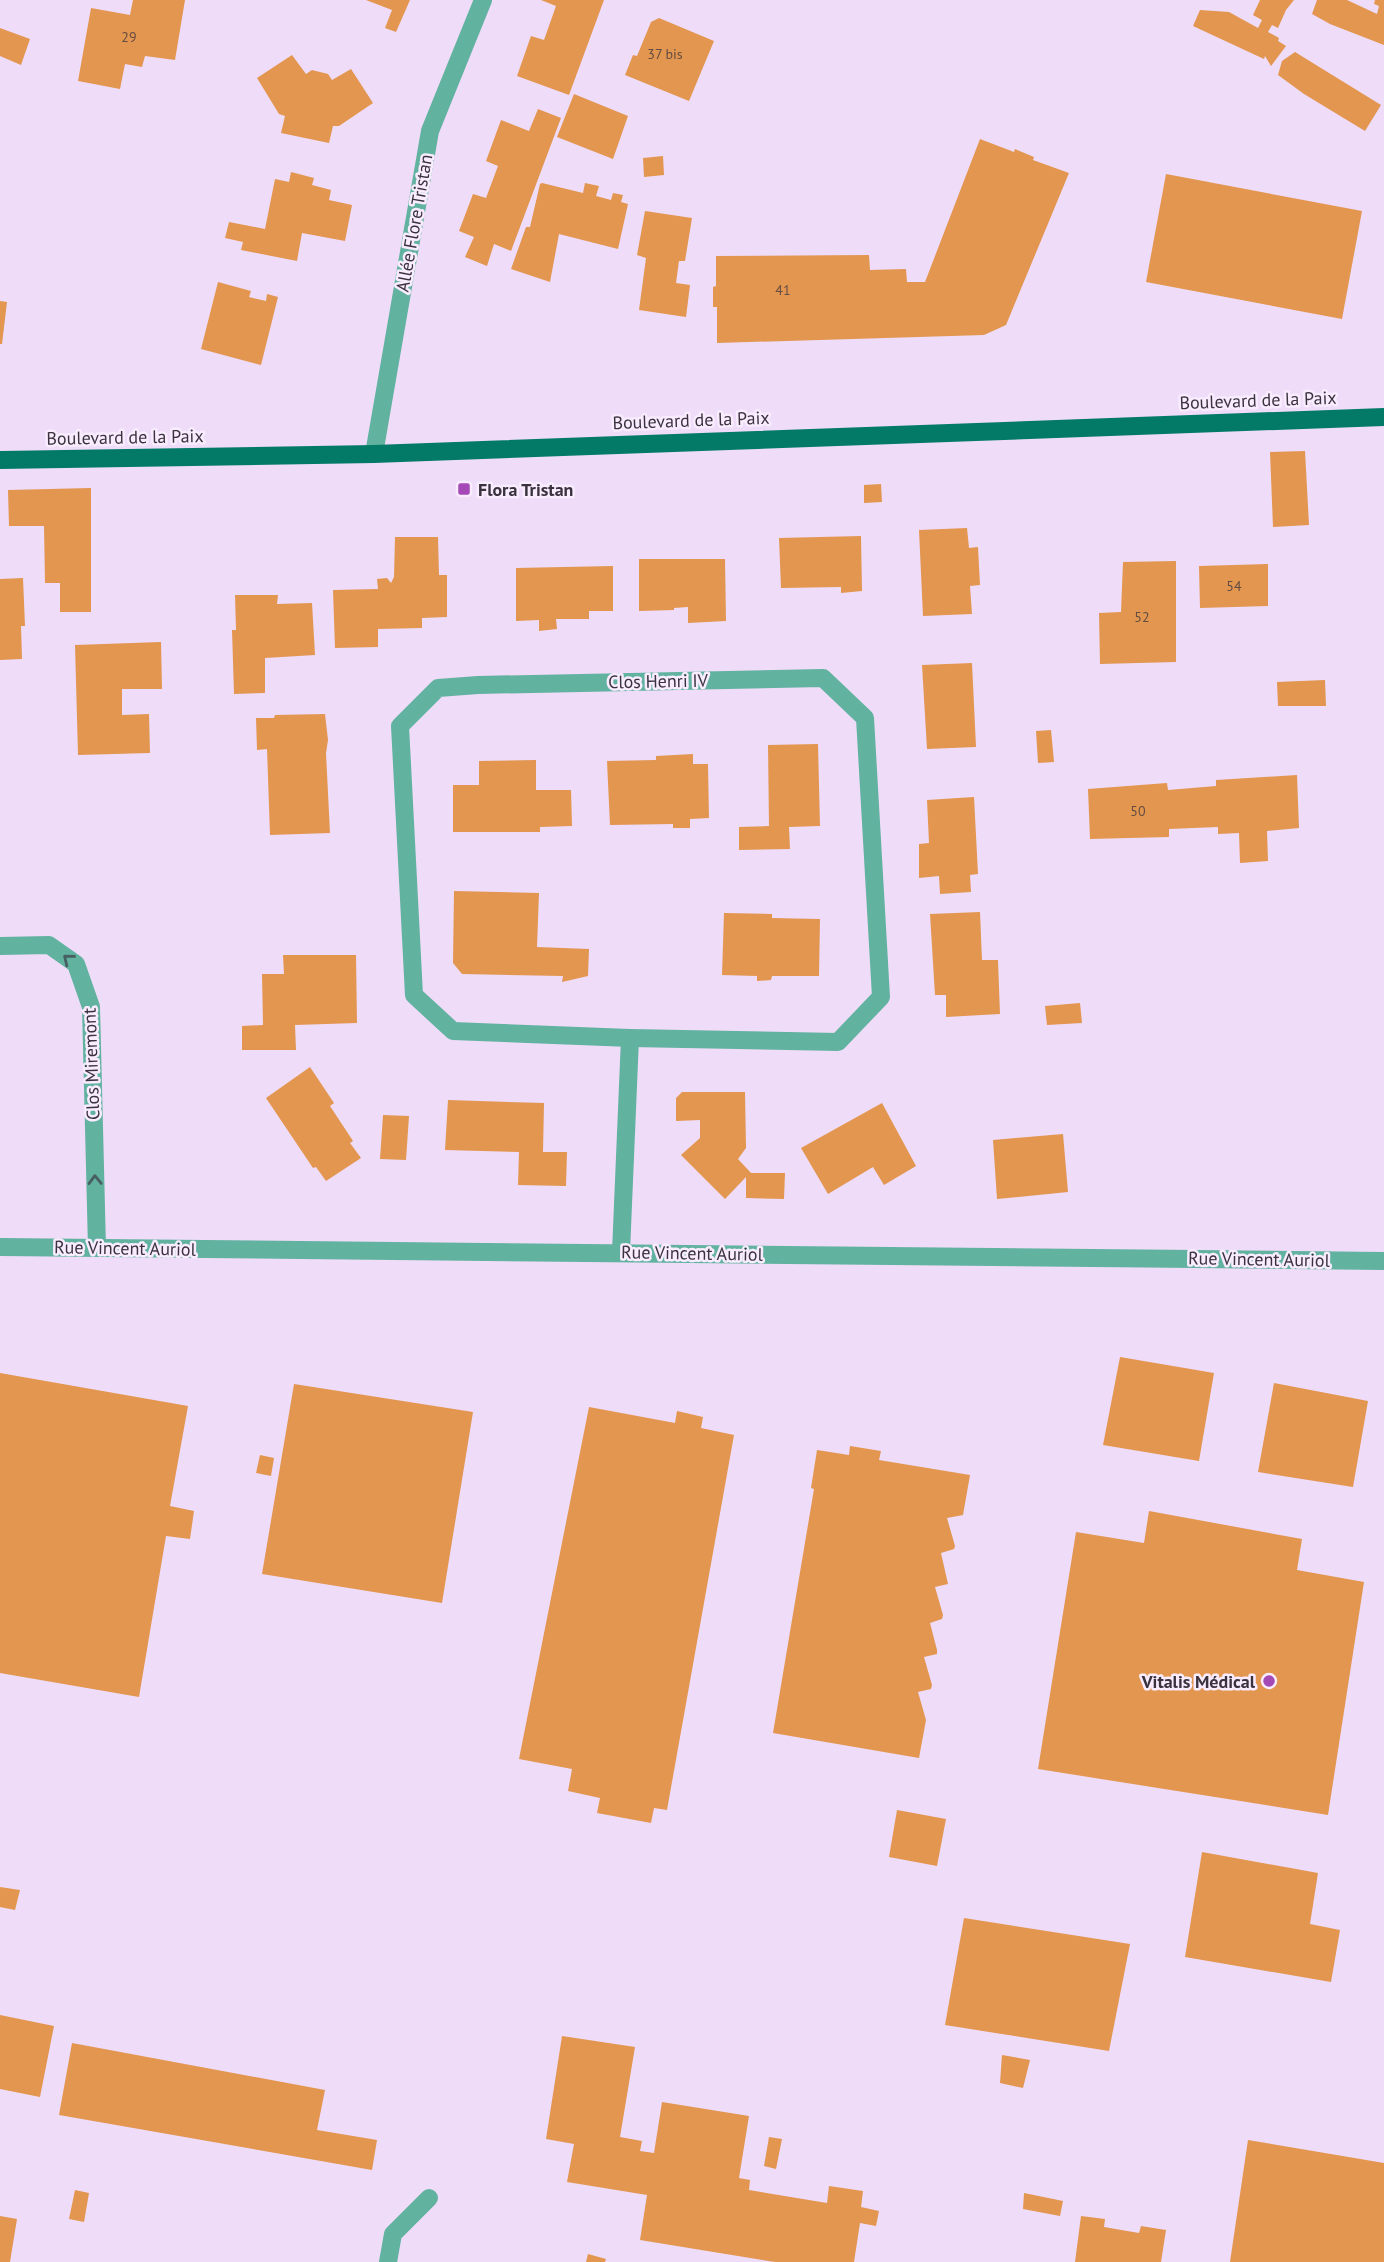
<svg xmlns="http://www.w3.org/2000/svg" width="1384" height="2262" viewBox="0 0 1384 2262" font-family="'PT Sans',sans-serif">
  <rect width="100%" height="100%" fill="#efdcf9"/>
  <!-- building -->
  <g fill="#e2964f">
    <polygon points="133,0 185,0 175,60 145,56 142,67 125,64 120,89 78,81 91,8 130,15"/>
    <polygon points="366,0 410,0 396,32 385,28 392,10"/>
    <polygon points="541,0 604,0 569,95 517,76 531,36 544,40 556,6"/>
    <polygon points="1260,0 1294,0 1286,10 1278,28 1272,25 1268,32 1279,38 1278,41 1286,46 1271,66 1265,56 1264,59 1193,26 1200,10 1229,12 1258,28 1262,20 1253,15"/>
    <polygon points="1317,0 1347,0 1377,14 1379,6 1374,4 1375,0 1384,0 1384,45 1330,24 1312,14"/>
    <polygon points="659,18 714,41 689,101 625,75 633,55 637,56 651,22"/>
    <polygon points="0,28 30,39 21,65 0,56"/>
    <polygon points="1295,52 1381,105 1365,131 1304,94 1278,75 1282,61"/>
    <polygon points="292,55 306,74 312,70 328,74 332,80 351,69 373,103 339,126 333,126 329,143 281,133 285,116 279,114 257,78"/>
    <polygon points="574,94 628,116 613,159 557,137"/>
    <polygon points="538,109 561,118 511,251 494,244 487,266 465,257 474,237 459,231 473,194 486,198 498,166 486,161 501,120 529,131"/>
    <polygon points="980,139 1014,152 1015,149 1034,157 1033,160 1069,173 1006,325 984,335 717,343 717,307 713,307 713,287 716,286 716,256 869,255 870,270 906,269 907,282 925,282"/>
    <polygon points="663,156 664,175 644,177 643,158"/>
    <polygon points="291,172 314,178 312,185 331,190 329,200 352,205 345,241 302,233 297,261 241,250 243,242 225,238 229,222 265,229 275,179 289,182"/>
    <polygon points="1166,174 1362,211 1342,319 1146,282"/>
    <polygon points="542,183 583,193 585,183 599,186 596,196 611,200 613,193 623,195 621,202 628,204 618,249 559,234 550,282 511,269 526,227 530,227 540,184"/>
    <polygon points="645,211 692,218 685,261 679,261 676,283 690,285 686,317 639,310 646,258 637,255"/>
    <polygon points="218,282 251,291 249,297 266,301 267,294 278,297 261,365 201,349"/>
    <polygon points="0,301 7,302 2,344 0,344"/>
    <polygon points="1305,451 1309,525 1273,527 1270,452"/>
    <polygon points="881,484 882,502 864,503 864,485"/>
    <polygon points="91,488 91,612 60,612 60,583 45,583 44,526 9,526 8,490"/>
    <polygon points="967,528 969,548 978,547 980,585 970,586 972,614 923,616 919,530"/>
    <polygon points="861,536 862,591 841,593 841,587 781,588 779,538"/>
    <polygon points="395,537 438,537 439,575 447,575 447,617 422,618 422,628 378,629 378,647 335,648 333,590 378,589 377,579 387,578 391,583 394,577"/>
    <polygon points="639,559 725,559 726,621 688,623 688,607 674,608 674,610 639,611"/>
    <polygon points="1176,561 1176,662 1100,664 1099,613 1121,612 1123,562"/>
    <polygon points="1268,564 1268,606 1200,608 1199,566"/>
    <polygon points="613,566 613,611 589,611 589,619 556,619 557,629 539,631 539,620 516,621 516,568"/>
    <polygon points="23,578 25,626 21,626 22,659 0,660 0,579"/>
    <polygon points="235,595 278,595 277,604 312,603 315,655 265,658 265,693 234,694 232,630 236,630"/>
    <polygon points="161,642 162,689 122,689 122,715 149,714 150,753 78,755 75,645"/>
    <polygon points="972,663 976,747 927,749 922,665"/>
    <polygon points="1325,680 1326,706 1278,706 1277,682"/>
    <polygon points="325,714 328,740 326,753 330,833 270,835 267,749 257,750 256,718 274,718 275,715"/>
    <polygon points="1051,730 1054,762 1038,763 1036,731"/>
    <polygon points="818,744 820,826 789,827 790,849 739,850 739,827 769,826 768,745"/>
    <polygon points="693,754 693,764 708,764 709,818 690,819 690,828 673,828 673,824 610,825 607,761 656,760 656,756"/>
    <polygon points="536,760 536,790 571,790 572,826 540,827 540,832 453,832 453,785 479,785 479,761"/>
    <polygon points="1297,775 1299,828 1267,831 1268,861 1240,863 1239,833 1218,834 1218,827 1169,829 1169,837 1090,839 1088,789 1167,783 1168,790 1216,786 1216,780"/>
    <polygon points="974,797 978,874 970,875 971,892 940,894 939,876 919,878 919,844 929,843 927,800"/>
    <polygon points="454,891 539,893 537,947 589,949 588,976 562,982 563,976 462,974 453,963"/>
    <polygon points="980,912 982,960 998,960 1000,1014 946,1017 946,995 935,995 930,914"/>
    <polygon points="724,913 772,914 772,918 820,919 819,976 772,976 771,980 757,981 757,976 722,975"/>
    <polygon points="283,955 356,955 357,1023 295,1025 296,1050 242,1050 242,1026 263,1025 262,974 284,974"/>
    <polygon points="1080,1003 1082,1023 1047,1025 1045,1006"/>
    <polygon points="310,1067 334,1103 330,1106 353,1141 350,1143 361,1158 326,1181 316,1167 313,1168 266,1098"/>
    <polygon points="682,1092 745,1092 746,1148 738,1159 751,1173 785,1173 784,1199 746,1198 746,1177 725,1199 681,1155 700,1138 700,1120 676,1121 676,1098"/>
    <polygon points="448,1100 544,1103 543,1152 567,1152 566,1186 518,1185 519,1152 445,1150"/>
    <polygon points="882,1103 916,1166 884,1185 873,1167 828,1194 801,1148"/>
    <polygon points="383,1115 409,1116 406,1160 380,1159"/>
    <polygon points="1063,1134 1068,1192 997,1199 993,1140"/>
    <polygon points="1120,1357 1214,1373 1199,1461 1103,1445"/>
    <polygon points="0,1373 188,1406 170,1506 194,1511 190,1539 166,1536 139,1697 0,1673"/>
    <polygon points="1274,1383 1368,1401 1353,1487 1258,1472"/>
    <polygon points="294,1384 473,1412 442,1603 262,1574"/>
    <polygon points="589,1407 675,1423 677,1411 703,1417 701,1428 734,1435 667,1810 654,1808 651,1823 597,1813 600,1798 568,1791 572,1769 519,1759"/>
    <polygon points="850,1446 881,1451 879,1460 970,1475 963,1515 947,1518 955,1546 954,1549 941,1553 948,1584 935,1587 943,1615 942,1619 930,1623 937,1650 937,1654 924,1657 932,1685 931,1689 918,1692 926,1720 919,1758 773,1733 814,1489 811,1488 817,1450 849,1455"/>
    <polygon points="260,1455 274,1458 271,1476 256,1473"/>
    <polygon points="1149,1511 1302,1539 1297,1570 1364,1582 1328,1815 1038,1769 1076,1532 1144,1543"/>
    <polygon points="897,1810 946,1819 937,1866 889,1857"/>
    <polygon points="1202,1852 1318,1873 1310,1924 1340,1930 1331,1982 1185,1957"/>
    <polygon points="0,1887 20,1890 15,1910 0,1907"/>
    <polygon points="964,1918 1130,1944 1109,2051 945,2025"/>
    <polygon points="0,2015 54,2026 40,2097 0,2089"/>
    <polygon points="562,2036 635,2047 620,2137 642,2141 640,2151 654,2153 662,2102 749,2116 739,2178 750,2180 749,2190 827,2203 829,2186 863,2191 861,2207 879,2211 876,2226 860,2223 854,2262 775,2262 640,2240 647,2195 567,2182 574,2144 546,2139"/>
    <polygon points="72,2043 325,2090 317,2130 377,2140 372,2170 59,2115"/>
    <polygon points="1002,2055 1030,2060 1023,2088 1000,2083"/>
    <polygon points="769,2137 782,2139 776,2169 764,2166"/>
    <polygon points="1248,2140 1384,2163 1384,2262 1230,2262"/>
    <polygon points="75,2190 89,2193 84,2222 69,2219"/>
    <polygon points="1024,2193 1063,2201 1060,2216 1023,2209"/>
    <polygon points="0,2216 17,2219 10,2262 0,2262"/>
    <polygon points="1081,2216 1105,2219 1104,2227 1139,2233 1141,2226 1166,2230 1161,2262 1075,2262"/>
    <polygon points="588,2254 606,2259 605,2262 586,2262"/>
  </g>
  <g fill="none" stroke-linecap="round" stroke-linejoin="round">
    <!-- minor -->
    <g stroke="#62b2a0" stroke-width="18">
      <polyline points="374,454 430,131 483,0"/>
      <polygon points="823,678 865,718 881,997 838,1042 630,1038 453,1031 414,995 400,726 438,688 478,685"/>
      <polyline points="0,946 49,945 76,964 91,1007 97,1248"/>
      <polyline points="0,1247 1384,1261"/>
      <polyline points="621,1252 630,1038"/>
      <polyline points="388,2262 393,2234 429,2198"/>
    </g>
    <!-- major -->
    <polyline stroke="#037a68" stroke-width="18" points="0,460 374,454 1384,417"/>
  </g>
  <!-- one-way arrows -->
  <defs><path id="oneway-chevron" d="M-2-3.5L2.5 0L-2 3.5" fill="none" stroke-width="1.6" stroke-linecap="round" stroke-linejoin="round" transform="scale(1.75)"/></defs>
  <g stroke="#485f60">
    <use href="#oneway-chevron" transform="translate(68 959) rotate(-141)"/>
    <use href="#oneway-chevron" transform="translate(95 1180) rotate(-91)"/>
  </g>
  <!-- markers -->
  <g fill="#a449b5" stroke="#f8ecfe" stroke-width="2.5">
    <rect x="457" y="482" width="14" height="14" rx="3.5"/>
    <circle cx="1269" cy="1681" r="7"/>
  </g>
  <g text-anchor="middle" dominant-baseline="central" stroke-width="5" stroke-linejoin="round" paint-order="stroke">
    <!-- number labels -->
    <g font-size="14" fill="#644c42">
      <text x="129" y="37">29</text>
      <text x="665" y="54">37 bis</text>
      <text x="783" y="290">41</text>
      <text x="1234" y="586">54</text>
      <text x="1142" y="617">52</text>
      <text x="1138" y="811">50</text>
    </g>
    <!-- street labels -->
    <g font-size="18" fill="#3a333e" stroke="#f8ecfe">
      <text transform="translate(414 223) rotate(-80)">Allée Flore Tristan</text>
      <text transform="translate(1258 400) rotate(-2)">Boulevard de la Paix</text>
      <text transform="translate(691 420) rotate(-2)">Boulevard de la Paix</text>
      <text transform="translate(125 437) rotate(-1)">Boulevard de la Paix</text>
      <text transform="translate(658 681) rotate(-1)">Clos Henri IV</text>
      <text transform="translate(91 1064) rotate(-92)">Clos Miremont</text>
      <text transform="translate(125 1248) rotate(1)">Rue Vincent Auriol</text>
      <text transform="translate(692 1253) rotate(1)">Rue Vincent Auriol</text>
      <text transform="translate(1259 1259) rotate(1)">Rue Vincent Auriol</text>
    </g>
    <!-- poi labels -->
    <g font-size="18" font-weight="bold" fill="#3a333e" stroke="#f8ecfe" text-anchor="start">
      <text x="478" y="489">Flora Tristan</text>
      <text x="1255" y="1681" text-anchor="end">Vitalis Médical</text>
    </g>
  </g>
</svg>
